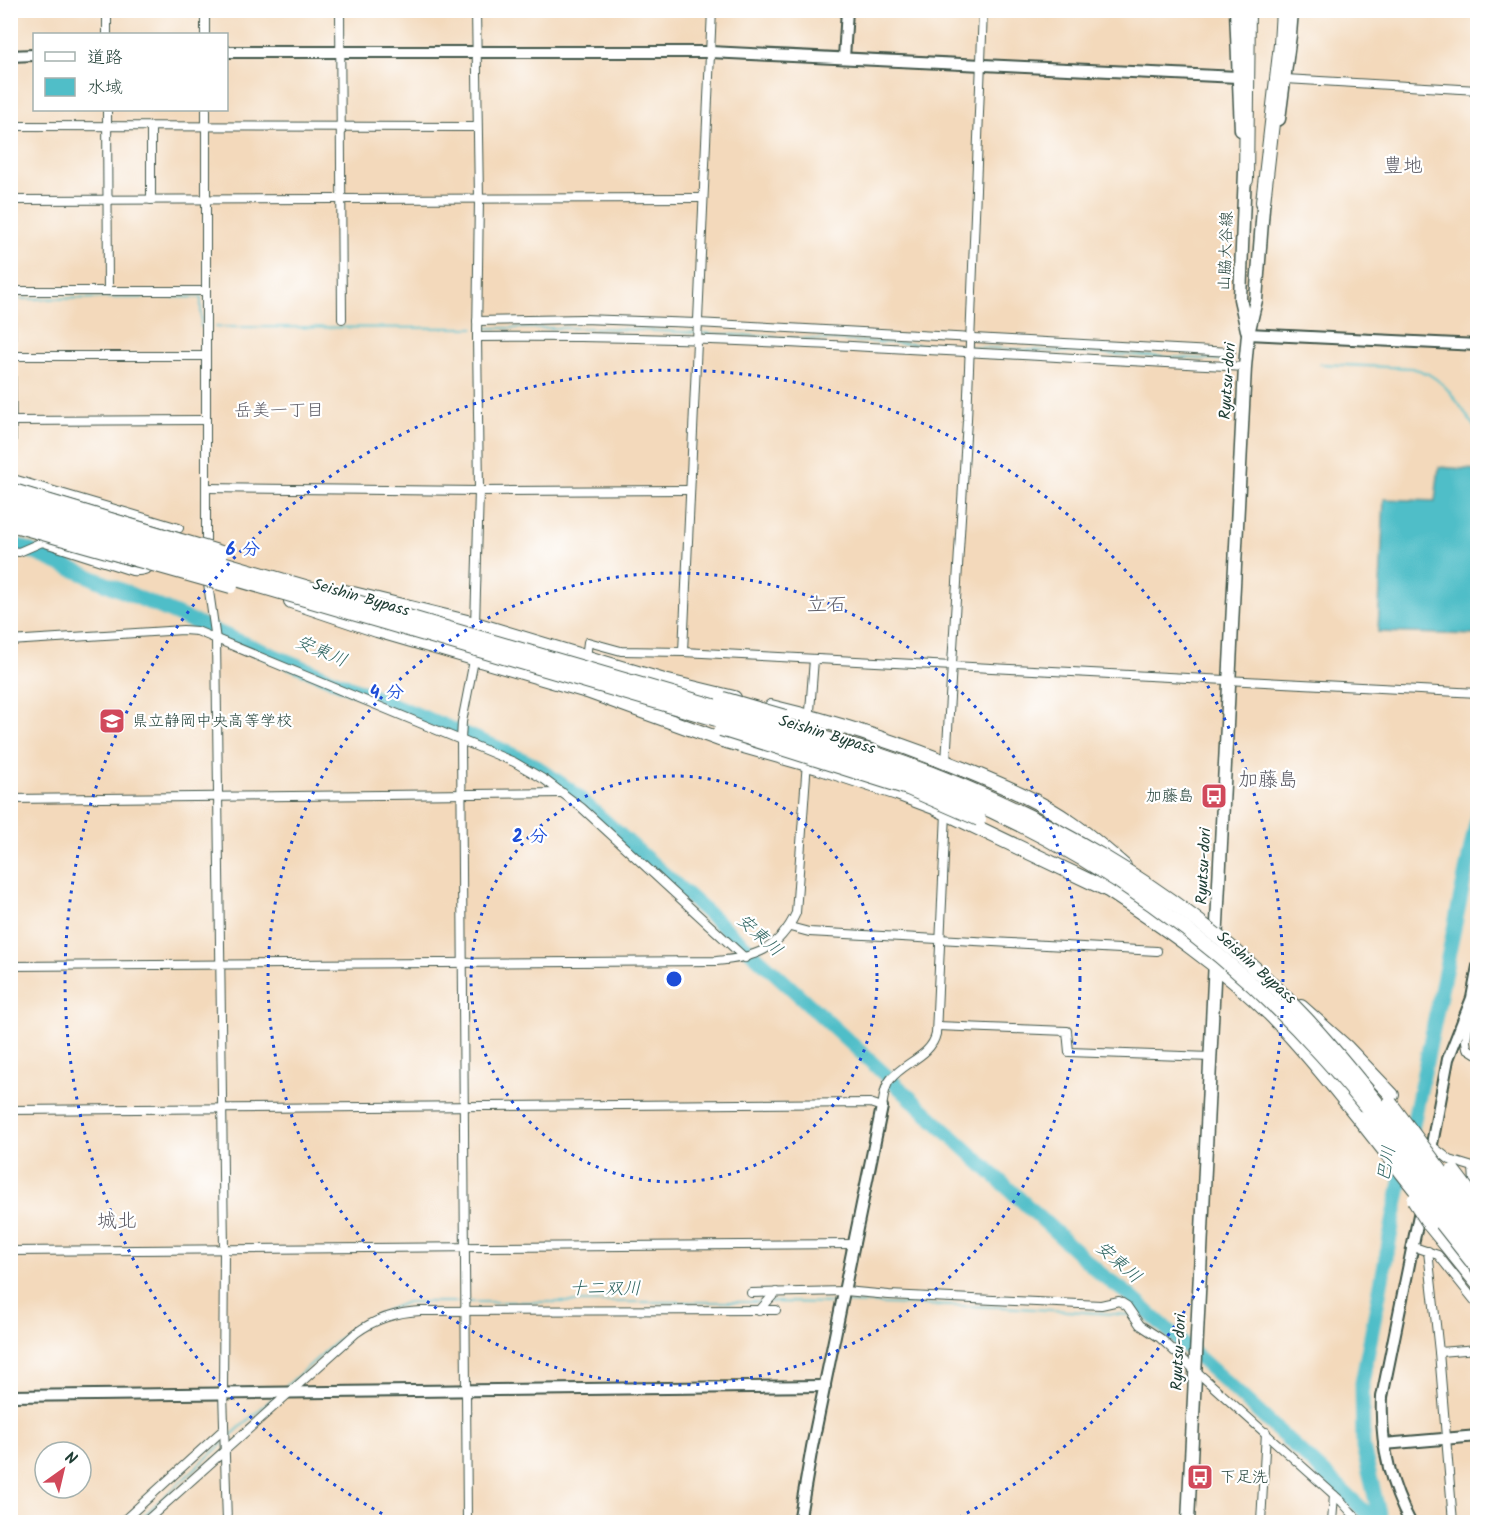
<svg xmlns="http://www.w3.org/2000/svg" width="1488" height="1533" viewBox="0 0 1488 1533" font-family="Kalam,'Klee One',sans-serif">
  <rect width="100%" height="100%" fill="#fff"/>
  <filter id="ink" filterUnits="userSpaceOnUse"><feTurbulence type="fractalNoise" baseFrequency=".0167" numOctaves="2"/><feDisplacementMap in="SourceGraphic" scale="12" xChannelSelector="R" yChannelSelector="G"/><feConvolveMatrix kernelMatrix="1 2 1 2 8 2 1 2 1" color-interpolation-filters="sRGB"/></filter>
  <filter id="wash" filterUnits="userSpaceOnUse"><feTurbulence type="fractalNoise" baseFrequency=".008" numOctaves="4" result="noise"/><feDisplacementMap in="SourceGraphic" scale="24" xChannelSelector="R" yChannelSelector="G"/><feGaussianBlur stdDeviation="1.35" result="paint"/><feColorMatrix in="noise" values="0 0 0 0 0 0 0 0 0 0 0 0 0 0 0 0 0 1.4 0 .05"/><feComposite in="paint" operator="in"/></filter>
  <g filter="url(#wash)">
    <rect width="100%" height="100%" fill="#f3d9bb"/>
    <!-- water -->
    <polygon fill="#50bec8" stroke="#387e7e" stroke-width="1.5" points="1439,467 1477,470 1477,635 1378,632 1384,499 1435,501"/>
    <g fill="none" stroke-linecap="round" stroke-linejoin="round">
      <!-- stream -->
      <g stroke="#50bec8" stroke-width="2">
        <polyline points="20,299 201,297 201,327"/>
        <polyline points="216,327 474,328"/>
        <polyline points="480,328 601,328 1225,360"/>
        <path d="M1320,364l91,4c34,6 48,38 67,64"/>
        <polyline points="770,1302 839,1303"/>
        <polyline points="845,1303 1002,1307 1130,1315"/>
        <polyline points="1135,1316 1153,1317"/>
        <polyline points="283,1389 354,1326 371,1317 407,1302 764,1302"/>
        <polyline points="227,1439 274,1397"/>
        <polyline points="137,1522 223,1443"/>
      </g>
      <!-- river -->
      <g stroke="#50bec8" stroke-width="15">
        <polyline points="10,542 231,638 498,748 534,765 571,791 777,975 1101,1274 1129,1295 1227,1383 1376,1522"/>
        <polyline points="1381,1522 1363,1447 1362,1383 1396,1206 1478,814"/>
      </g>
    </g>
  </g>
  <g filter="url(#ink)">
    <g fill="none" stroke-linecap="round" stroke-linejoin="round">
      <!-- street casing -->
      <g stroke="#3f5448" stroke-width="10">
        <g id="street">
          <polyline points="107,10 107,34"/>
          <polyline points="205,10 205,34"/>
          <polyline points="340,10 342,319"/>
          <polyline points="1285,79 1478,90"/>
          <polyline points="107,110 108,291"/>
          <polyline points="10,126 477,127"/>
          <polyline points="151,127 151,200"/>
          <polyline points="10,137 12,479"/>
          <polyline points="10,200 703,198"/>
          <polyline points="10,291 206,291"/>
          <polyline points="477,321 583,319 697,323 1231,352"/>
          <path d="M477,337c256,-3 512,18 768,30"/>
          <polyline points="10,356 206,356"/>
          <polyline points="10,421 206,420"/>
          <polyline points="10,478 179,528"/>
          <polyline points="206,488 479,491 690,490"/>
          <polyline points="206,550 206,110"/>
          <path d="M10,551l9,1 23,-10 90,29c10,1 15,-1 24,-8"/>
          <polyline points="207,577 216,640 224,1250 223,1392 227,1522"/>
          <polyline points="475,625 479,491 477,337 479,199 476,10"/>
          <polyline points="10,641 183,630 197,631 514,762 545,780 582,808 745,958"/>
          <polyline points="683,652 712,10"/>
          <polyline points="586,658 588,642 621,651 683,652 1478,693"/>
          <polyline points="808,737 814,659"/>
          <polyline points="946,762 967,420 983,10"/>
          <polyline points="10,799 563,793"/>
          <polyline points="790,927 809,932 1157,951"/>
          <path d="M10,966l706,-5c38,-3 63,-11 80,-48l11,-152"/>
          <polyline points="1470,1012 1466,1041 1467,1048 1478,1055"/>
          <polyline points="937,1026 1067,1031 1069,1052 1211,1057"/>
          <path d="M10,1110l860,-7 12,4c2,-9 2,-20 8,-27 13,-18 41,-23 46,-46l10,-221"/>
          <polyline points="1432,1146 1450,1160 1473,1167 1474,1183 1478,1187"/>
          <polyline points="1411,1246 1438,1255 1478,1305"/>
          <polyline points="10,1251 854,1244"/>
          <polyline points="1428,1251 1439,1352 1453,1522"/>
          <polyline points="751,1293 845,1291 889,1295 1101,1305 1119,1301 1127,1306 1140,1325 1160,1338 1186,1362 1342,1502 1360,1522"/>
          <polyline points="759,1311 776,1292"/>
          <polyline points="1439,1352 1478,1349"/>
          <polyline points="122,1522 224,1429"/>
          <path d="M145,1522l211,-189c19,-14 41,-21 65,-22l355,-1"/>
          <polyline points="467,1522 461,740 462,722 475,655"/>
          <polyline points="1261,1522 1266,1432"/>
          <polyline points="1332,1522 1334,1495"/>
        </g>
      </g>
      <!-- secondary casing -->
      <g stroke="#3f5448" stroke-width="14">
        <g id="secondary">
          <polyline points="226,52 710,52 1238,77"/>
          <polyline points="10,56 34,55"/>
          <polyline points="844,58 847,10"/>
          <polyline points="1248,334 1478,345"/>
          <polyline points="1429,1160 1448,1059 1472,998 1478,966"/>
          <polyline points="10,1396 825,1386"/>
          <polyline points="1384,1444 1478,1436"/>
          <polyline points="799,1522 812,1447 882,1107"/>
          <path d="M1410,1522c-21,-40 -30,-80 -28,-125l39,-192"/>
        </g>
      </g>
      <!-- primary casing -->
      <g stroke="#3f5448" stroke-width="15">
        <g id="primary">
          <polyline points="1236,10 1241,130"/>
          <polyline points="1279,119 1290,35 1292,10"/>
          <polyline points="1245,171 1240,299 1247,330"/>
          <polyline points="1216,943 1245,367 1248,334 1256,300 1264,195"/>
          <polyline points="1188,1522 1215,960"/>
        </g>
      </g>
      <!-- highway casing -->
      <g stroke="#3f5448" stroke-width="16">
        <g id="highway">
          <polyline points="1246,180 1248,10"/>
          <polyline points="1263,202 1281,44 1283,10"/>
          <polyline points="345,592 475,624 664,681 734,698"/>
          <polyline points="291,601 377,630 587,691 719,739 818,767 897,793 934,807 1106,889"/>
          <path d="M771,707c67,16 134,38 199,65 34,14 70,29 101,51 19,13 36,28 53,43"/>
          <path d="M1099,884c61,40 123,82 174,133 31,32 59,67 86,101"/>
          <polyline points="1301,1007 1347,1048 1392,1095"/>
          <polyline points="1430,1225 1478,1284"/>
        </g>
      </g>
      <!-- street -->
      <use href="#street" stroke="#fff" stroke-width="8"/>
      <!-- secondary -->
      <use href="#secondary" stroke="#fff" stroke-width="10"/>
      <!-- primary -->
      <use href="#primary" stroke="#fff" stroke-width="12"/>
      <!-- highway -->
      <use href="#highway" stroke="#fff" stroke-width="14"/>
      <!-- highway-bridge casing -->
      <g stroke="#3f5448" stroke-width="16" stroke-linecap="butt">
        <g id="highway-bridge">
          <polyline points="10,490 221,553"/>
          <path d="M10,501l854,249c165,53 323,141 442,269 63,69 117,144 171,219"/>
          <path d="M10,513l850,248c31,11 63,21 94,33 139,58 266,148 367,260 57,62 106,132 157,200"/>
          <polyline points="18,526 231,586"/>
          <polyline points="723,699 785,717"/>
          <polyline points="721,729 908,788 979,819"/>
          <polyline points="1390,1103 1478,1221"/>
          <polyline points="1359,1118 1478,1269"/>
          <polyline points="1453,1171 1478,1204"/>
          <polyline points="1414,1200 1430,1225"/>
        </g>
      </g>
      <!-- highway-bridge -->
      <use href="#highway-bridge" stroke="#fff" stroke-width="14"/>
    </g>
  </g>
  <!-- distance rings -->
  <g fill="none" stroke="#1d4ed8" stroke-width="3" stroke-dasharray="3 6">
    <circle cx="674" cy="979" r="203"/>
    <circle cx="674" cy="979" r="406"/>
    <path d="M398 1522A609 609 0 1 1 950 1522"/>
  </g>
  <!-- icons -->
  <defs>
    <g id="school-square" transform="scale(1.35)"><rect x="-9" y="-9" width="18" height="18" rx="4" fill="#d1495b" stroke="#fff"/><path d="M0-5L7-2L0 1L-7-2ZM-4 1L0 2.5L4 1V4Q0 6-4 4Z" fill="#fff"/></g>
    <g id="bus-square" transform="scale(1.35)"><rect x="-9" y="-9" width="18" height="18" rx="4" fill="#d1495b" stroke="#fff"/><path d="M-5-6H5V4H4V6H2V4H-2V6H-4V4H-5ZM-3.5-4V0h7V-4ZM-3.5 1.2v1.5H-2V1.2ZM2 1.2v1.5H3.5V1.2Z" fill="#fff"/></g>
  </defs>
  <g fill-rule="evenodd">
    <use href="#school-square" x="112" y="721"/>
    <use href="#bus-square" x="1214" y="796"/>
    <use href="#bus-square" x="1200" y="1477"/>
  </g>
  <g text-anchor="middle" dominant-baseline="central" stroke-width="4.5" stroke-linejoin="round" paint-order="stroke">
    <!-- street labels -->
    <g font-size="16" fill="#1f3d34" stroke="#fff">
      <text transform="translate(1226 251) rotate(-88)">山脇大谷線</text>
      <text transform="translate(1228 381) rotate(-86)">Ryutsu-dori</text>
      <text transform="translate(361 598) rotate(16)">Seishin Bypass</text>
      <text transform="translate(827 735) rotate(17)">Seishin Bypass</text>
      <text transform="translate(1204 866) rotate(-87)">Ryutsu-dori</text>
      <text transform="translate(1256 968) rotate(42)">Seishin Bypass</text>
      <text transform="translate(1179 1352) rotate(-87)">Ryutsu-dori</text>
    </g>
    <!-- poi labels -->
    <g font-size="16" fill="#1f3d34" stroke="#fff" text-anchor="start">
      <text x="132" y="721">県立静岡中央高等学校</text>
      <text x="1194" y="796" text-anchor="end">加藤島</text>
      <text x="1220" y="1477">下足洗</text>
    </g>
    <!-- neighbourhood labels -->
    <g font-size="18" fill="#605f68" stroke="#fff">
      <text x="279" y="411">岳美一丁目</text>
    </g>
    <!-- water labels -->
    <g font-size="18" font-style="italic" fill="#2e6460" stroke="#fff">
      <text transform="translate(321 652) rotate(23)">安東川</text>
      <text transform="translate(759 936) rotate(42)">安東川</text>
      <text transform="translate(1387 1164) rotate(-79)">巴川</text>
      <text transform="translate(1118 1263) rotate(41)">安東川</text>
      <text x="605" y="1289">十二双川</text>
    </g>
    <!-- quarter labels -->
    <g font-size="20" fill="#605f68" stroke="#fff">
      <text x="1403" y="167">豊地</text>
      <text x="827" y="606">立石</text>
      <text x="1268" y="781">加藤島</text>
      <text x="117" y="1222">城北</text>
    </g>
  </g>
  <circle cx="674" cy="979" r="9" fill="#1d4ed8" stroke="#fff" stroke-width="3"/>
  <g font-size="18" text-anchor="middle" font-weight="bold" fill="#1d4ed8" stroke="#fff" stroke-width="4.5" stroke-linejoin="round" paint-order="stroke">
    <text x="243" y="555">6 分</text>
    <text x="387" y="698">4 分</text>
    <text x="530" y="842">2 分</text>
  </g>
  <!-- margin -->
  <rect width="1488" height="1533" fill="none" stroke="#fff" stroke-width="36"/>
  <!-- legend -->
  <rect x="33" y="33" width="195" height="78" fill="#ffffff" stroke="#a5b1ae" stroke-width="1.5"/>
  <rect x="45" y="52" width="30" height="9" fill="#ffffff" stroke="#a5b1ae" stroke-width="1.5"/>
  <text x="87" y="63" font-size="18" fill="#1f3d34">道路</text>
  <rect x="45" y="78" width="30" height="18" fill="#50bec8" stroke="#a5b1ae" stroke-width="1.5"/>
  <text x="87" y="93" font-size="18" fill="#1f3d34">水域</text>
  <!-- north arrow -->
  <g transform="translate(63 1470) rotate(34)"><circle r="28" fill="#ffffff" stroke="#a5b1ae" stroke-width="1.5"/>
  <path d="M0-4.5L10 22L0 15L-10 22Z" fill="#d1495b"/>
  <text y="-9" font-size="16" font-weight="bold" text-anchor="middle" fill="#1f3d34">N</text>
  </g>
</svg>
